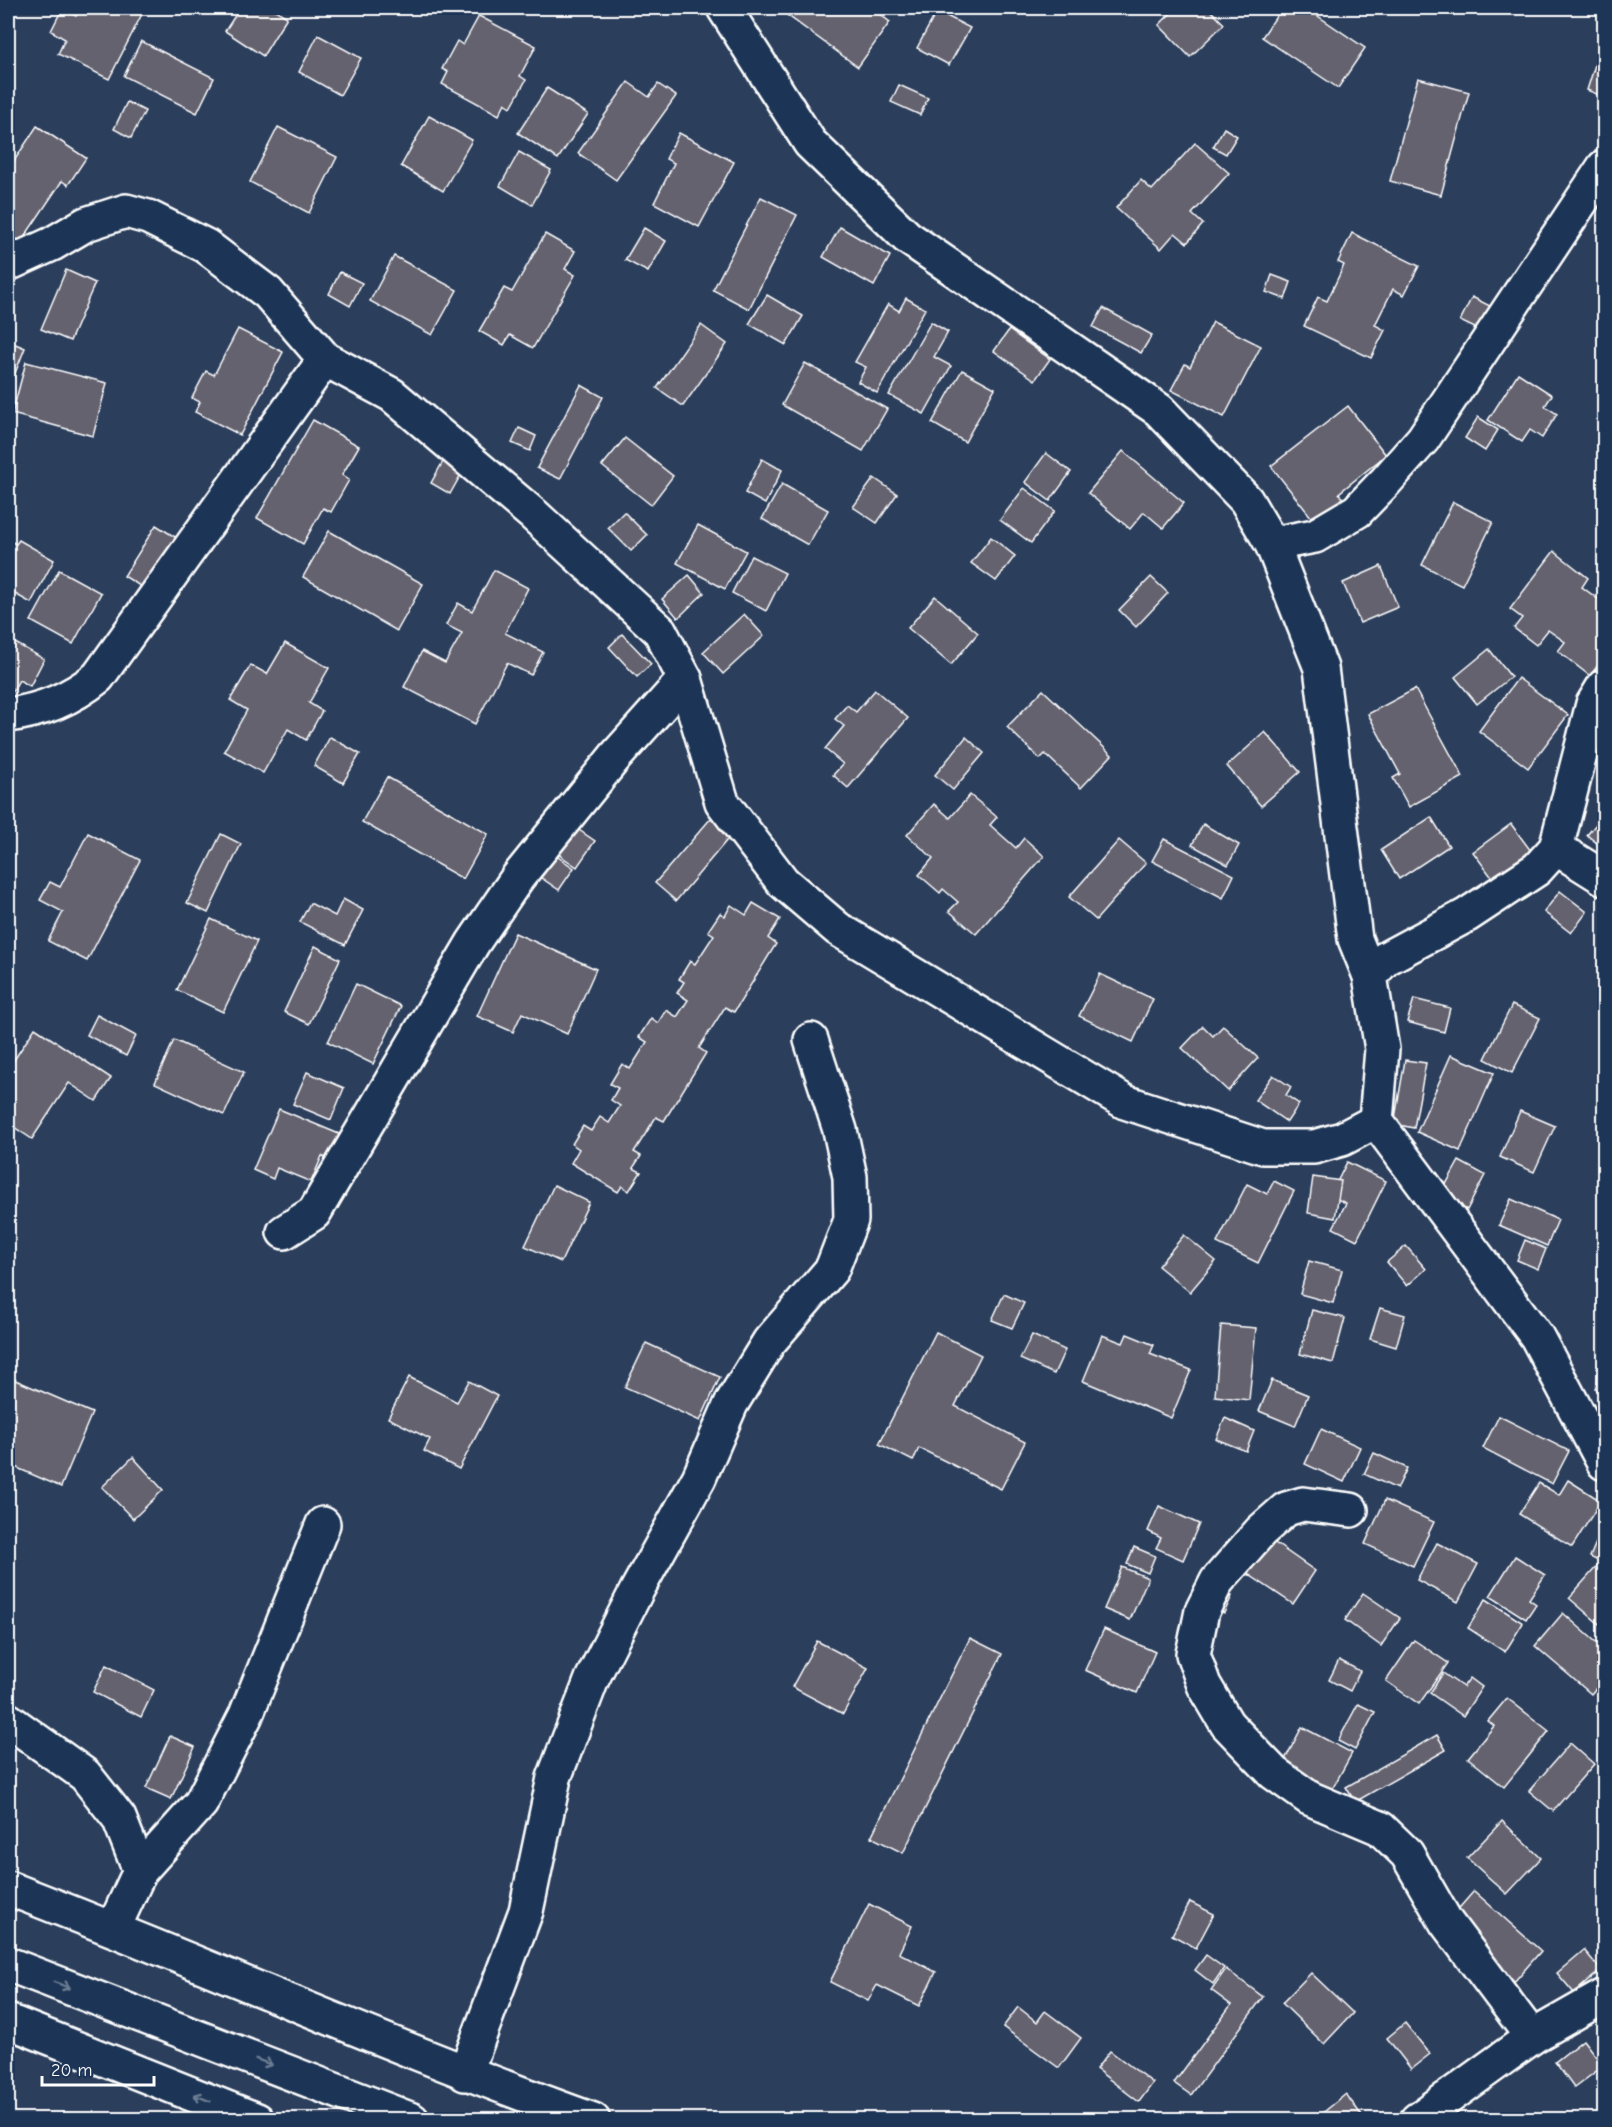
<svg xmlns="http://www.w3.org/2000/svg" width="1612" height="2127" viewBox="0 0 1612 2127" font-family="'Comic Neue',sans-serif">
  <rect width="100%" height="100%" fill="#2b3e5c"/>
  <filter id="ink" filterUnits="userSpaceOnUse"><feTurbulence type="fractalNoise" baseFrequency=".0167" numOctaves="2"/><feDisplacementMap in="SourceGraphic" scale="12" xChannelSelector="R" yChannelSelector="G"/><feConvolveMatrix kernelMatrix="1 2 1 2 8 2 1 2 1" color-interpolation-filters="sRGB"/></filter>
  <g filter="url(#ink)">
    <!-- building -->
    <g fill="#65626f" stroke="#fff" stroke-width="1.5">
      <polygon points="81,8 145,8 109,79 58,54 65,39 51,31 62,9 76,16"/>
      <polygon points="240,8 272,8 287,17 263,56 225,31"/>
      <polygon points="793,8 871,8 890,22 858,67 787,15"/>
      <polygon points="1176,8 1208,8 1224,24 1190,57 1159,25"/>
      <polygon points="1282,8 1306,8 1365,48 1338,88 1262,37"/>
      <polygon points="937,11 970,28 949,65 917,48"/>
      <polygon points="479,16 536,46 520,76 526,80 511,107 505,103 499,115 442,84 448,72 442,69 457,41 463,45"/>
      <polygon points="318,35 361,58 340,95 299,72"/>
      <polygon points="141,41 214,78 197,113 124,76"/>
      <polygon points="1600,49 1604,50 1604,97 1587,90"/>
      <polygon points="1418,78 1469,92 1441,195 1390,181"/>
      <polygon points="628,82 649,97 658,84 676,96 616,180 578,153"/>
      <polygon points="899,85 928,98 920,115 891,102"/>
      <polygon points="547,88 588,114 558,159 518,133"/>
      <polygon points="127,102 145,111 131,138 114,129"/>
      <polygon points="429,116 472,140 443,191 401,166"/>
      <polygon points="37,126 86,158 68,185 62,181 21,242 8,233 8,170"/>
      <polygon points="278,127 337,157 309,213 250,182"/>
      <polygon points="1224,128 1237,136 1226,154 1213,147"/>
      <polygon points="679,133 734,162 699,227 654,203 674,163 666,159"/>
      <polygon points="1195,143 1229,173 1192,214 1203,224 1187,243 1175,233 1161,249 1116,208 1141,180 1152,190"/>
      <polygon points="519,152 551,170 532,205 500,186"/>
      <polygon points="761,197 797,215 749,309 713,290"/>
      <polygon points="840,227 890,256 874,286 823,257"/>
      <polygon points="644,228 666,241 648,272 625,260"/>
      <polygon points="1352,233 1419,266 1404,295 1393,289 1375,325 1385,330 1371,358 1304,326 1318,297 1327,301 1344,265 1338,262"/>
      <polygon points="545,234 575,251 565,269 575,275 533,348 510,335 504,345 479,331 504,288 512,292"/>
      <polygon points="394,256 457,290 432,335 370,301"/>
      <polygon points="66,270 95,283 70,341 41,329"/>
      <polygon points="340,272 362,283 350,306 329,294"/>
      <polygon points="1272,275 1291,282 1285,299 1266,292"/>
      <polygon points="767,295 803,316 786,345 749,324"/>
      <polygon points="1472,297 1490,306 1479,330 1460,321"/>
      <polygon points="906,298 925,309 877,393 858,382 866,367 855,362 888,304 899,311"/>
      <polygon points="1103,308 1152,335 1141,353 1093,327"/>
      <polygon points="931,322 948,332 934,357 951,366 924,414 889,395"/>
      <polygon points="1213,322 1261,346 1224,417 1171,390 1185,364 1190,367"/>
      <polygon points="701,325 727,344 683,406 657,388"/>
      <polygon points="238,329 283,352 240,435 195,412 200,402 192,398 206,371 214,375"/>
      <polygon points="1009,330 1050,359 1035,380 994,351"/>
      <polygon points="8,341 25,348 8,391"/>
      <polygon points="26,362 107,383 93,436 12,414"/>
      <polygon points="805,363 887,409 863,451 782,405"/>
      <polygon points="962,370 995,388 965,442 932,423"/>
      <polygon points="1518,373 1552,395 1545,406 1557,414 1542,438 1530,430 1522,442 1488,420"/>
      <polygon points="581,385 603,397 560,479 537,468"/>
      <polygon points="1348,406 1386,455 1339,493 1344,500 1315,522 1271,466"/>
      <polygon points="1478,417 1498,430 1485,451 1465,438"/>
      <polygon points="313,420 359,446 342,475 349,480 331,512 323,508 303,544 257,518"/>
      <polygon points="519,428 536,436 530,451 512,443"/>
      <polygon points="625,438 673,476 651,505 602,466"/>
      <polygon points="1123,451 1184,503 1163,528 1144,512 1130,529 1088,493"/>
      <polygon points="1046,453 1071,472 1050,501 1025,482"/>
      <polygon points="445,458 464,469 450,494 431,483"/>
      <polygon points="762,459 782,470 765,504 745,493"/>
      <polygon points="874,478 897,494 877,523 853,507"/>
      <polygon points="782,484 828,510 808,545 762,519"/>
      <polygon points="1024,488 1055,511 1031,543 1000,520"/>
      <polygon points="1453,502 1493,522 1462,585 1422,565"/>
      <polygon points="624,512 647,535 631,551 608,528"/>
      <polygon points="156,525 183,542 151,593 124,576"/>
      <polygon points="698,525 746,551 725,589 677,563"/>
      <polygon points="329,531 423,584 397,631 303,577"/>
      <polygon points="991,537 1015,556 996,581 971,563"/>
      <polygon points="8,540 16,544 19,540 54,560 31,603 8,590"/>
      <polygon points="1554,551 1588,578 1582,587 1598,599 1604,592 1604,657 1590,676 1558,651 1565,642 1548,630 1536,645 1514,628 1522,618 1510,609"/>
      <polygon points="751,556 785,573 766,611 732,593"/>
      <polygon points="1381,566 1398,607 1360,623 1343,583"/>
      <polygon points="59,570 101,593 73,644 31,621"/>
      <polygon points="494,570 528,588 505,633 543,652 531,675 507,663 475,724 404,687 422,651 445,663 462,633 446,625 458,603 472,611"/>
      <polygon points="689,575 704,593 678,618 662,599"/>
      <polygon points="1151,577 1168,593 1136,627 1119,610"/>
      <polygon points="935,596 978,633 951,665 908,628"/>
      <polygon points="744,614 764,636 723,674 703,652"/>
      <polygon points="622,634 651,664 637,677 609,647"/>
      <polygon points="8,639 44,659 30,686 19,680 8,700"/>
      <polygon points="285,643 329,668 309,703 322,711 306,740 288,729 263,773 224,751 247,710 230,700 251,665 267,674"/>
      <polygon points="1489,649 1511,677 1477,704 1455,677"/>
      <polygon points="1518,678 1568,715 1528,768 1479,731"/>
      <polygon points="1415,689 1463,777 1409,807 1393,778 1400,774 1368,714"/>
      <polygon points="875,690 908,718 848,788 833,775 843,764 825,749 844,726 835,719 847,705 856,712"/>
      <polygon points="1043,690 1112,755 1081,788 1045,754 1040,759 1007,727"/>
      <polygon points="1265,732 1300,772 1261,806 1227,766"/>
      <polygon points="330,737 360,754 343,783 314,766"/>
      <polygon points="966,737 984,753 953,790 935,775"/>
      <polygon points="387,777 488,834 463,879 362,822"/>
      <polygon points="970,795 997,817 990,825 1016,848 1024,838 1044,856 976,934 949,911 958,902 943,889 940,893 919,875 933,858 907,835 934,804 950,818"/>
      <polygon points="712,817 732,834 676,901 655,883"/>
      <polygon points="1431,817 1449,846 1399,879 1381,850"/>
      <polygon points="1597,823 1604,828 1604,849 1587,835"/>
      <polygon points="1203,824 1239,845 1228,865 1192,845"/>
      <polygon points="1511,824 1531,851 1493,879 1473,852"/>
      <polygon points="576,828 595,841 577,867 558,854"/>
      <polygon points="88,833 140,860 87,961 48,941 63,912 40,900 50,882 60,887"/>
      <polygon points="221,834 241,844 208,913 187,903"/>
      <polygon points="1164,839 1234,875 1223,898 1152,861"/>
      <polygon points="1119,840 1146,863 1096,920 1069,897"/>
      <polygon points="555,855 574,868 559,890 540,877"/>
      <polygon points="1560,891 1587,912 1571,933 1544,912"/>
      <polygon points="343,899 363,910 345,945 300,922 310,903 335,916"/>
      <polygon points="753,903 780,919 768,938 776,944 734,1012 725,1007 699,1048 706,1053 664,1121 656,1117 634,1152 641,1156 633,1168 641,1172 629,1191 622,1186 618,1192 571,1163 579,1149 572,1144 583,1126 591,1131 600,1117 609,1123 620,1106 611,1100 618,1088 610,1084 622,1064 630,1069 647,1042 639,1037 651,1018 658,1023 666,1010 677,1017 688,1000 677,993 684,982 679,979 690,961 695,964 714,935 708,931 720,913 725,916 731,905 746,915"/>
      <polygon points="211,919 257,941 223,1012 177,990"/>
      <polygon points="515,933 596,969 567,1034 522,1013 513,1032 477,1016"/>
      <polygon points="315,946 340,959 309,1024 284,1012"/>
      <polygon points="1100,974 1153,999 1133,1042 1079,1016"/>
      <polygon points="356,984 401,1006 373,1064 328,1042"/>
      <polygon points="1414,999 1450,1008 1444,1032 1407,1022"/>
      <polygon points="1512,1005 1540,1018 1512,1073 1485,1059"/>
      <polygon points="97,1015 136,1036 126,1056 87,1035"/>
      <polygon points="1203,1026 1213,1036 1223,1026 1258,1058 1228,1091 1182,1048"/>
      <polygon points="35,1028 111,1078 96,1101 69,1083 32,1139 8,1123 8,1069"/>
      <polygon points="174,1040 244,1072 224,1115 155,1083"/>
      <polygon points="1451,1055 1494,1073 1460,1151 1417,1132"/>
      <polygon points="1405,1060 1426,1063 1414,1128 1394,1124"/>
      <polygon points="307,1072 344,1088 331,1120 293,1104"/>
      <polygon points="1273,1075 1291,1087 1286,1095 1299,1104 1287,1122 1255,1100"/>
      <polygon points="279,1109 339,1134 329,1160 322,1156 311,1182 277,1168 273,1179 253,1170"/>
      <polygon points="1520,1111 1555,1126 1534,1172 1500,1157"/>
      <polygon points="1459,1161 1485,1175 1467,1210 1440,1195"/>
      <polygon points="1347,1162 1386,1181 1357,1240 1333,1228 1346,1203 1330,1196"/>
      <polygon points="1313,1177 1341,1181 1335,1218 1308,1213"/>
      <polygon points="1274,1181 1294,1191 1258,1263 1217,1243 1247,1184 1267,1194"/>
      <polygon points="554,1185 589,1202 561,1262 525,1246"/>
      <polygon points="1511,1199 1558,1220 1547,1246 1499,1225"/>
      <polygon points="1184,1235 1216,1261 1190,1292 1158,1266"/>
      <polygon points="1525,1240 1546,1249 1538,1269 1517,1260"/>
      <polygon points="1406,1246 1426,1269 1407,1286 1387,1262"/>
      <polygon points="1309,1261 1342,1270 1333,1303 1300,1294"/>
      <polygon points="1004,1294 1024,1303 1012,1328 992,1320"/>
      <polygon points="1380,1308 1405,1315 1396,1347 1370,1339"/>
      <polygon points="1312,1310 1345,1318 1333,1363 1300,1354"/>
      <polygon points="1221,1325 1256,1328 1249,1400 1215,1396"/>
      <polygon points="936,1332 981,1355 955,1406 1025,1442 1001,1489 919,1448 913,1461 879,1444"/>
      <polygon points="1127,1334 1154,1345 1150,1354 1191,1370 1171,1418 1083,1381 1102,1335 1123,1343"/>
      <polygon points="1032,1335 1065,1350 1054,1374 1020,1359"/>
      <polygon points="646,1343 720,1377 700,1421 625,1387"/>
      <polygon points="1604,1365 1604,1392 1595,1388"/>
      <polygon points="409,1377 457,1402 469,1381 497,1396 459,1469 424,1451 430,1439 388,1418"/>
      <polygon points="13,1379 92,1413 61,1487 8,1464 8,1392"/>
      <polygon points="1272,1380 1308,1395 1295,1426 1259,1411"/>
      <polygon points="1499,1416 1569,1451 1552,1484 1483,1448"/>
      <polygon points="1225,1418 1254,1431 1246,1451 1216,1439"/>
      <polygon points="1321,1429 1360,1447 1344,1482 1305,1464"/>
      <polygon points="1374,1453 1407,1468 1397,1489 1364,1474"/>
      <polygon points="133,1457 163,1490 133,1519 102,1487"/>
      <polygon points="1568,1480 1601,1501 1572,1547 1519,1514 1539,1483 1559,1495"/>
      <polygon points="1385,1500 1434,1522 1413,1566 1365,1544"/>
      <polygon points="1159,1506 1199,1524 1183,1560 1156,1548 1161,1538 1148,1531"/>
      <polygon points="1604,1524 1604,1564 1590,1557"/>
      <polygon points="1265,1536 1315,1571 1293,1604 1242,1570"/>
      <polygon points="1437,1543 1478,1564 1458,1602 1417,1580"/>
      <polygon points="1134,1547 1155,1556 1148,1573 1127,1564"/>
      <polygon points="1515,1556 1545,1575 1529,1599 1536,1604 1526,1619 1490,1596"/>
      <polygon points="1598,1565 1604,1571 1604,1628 1569,1598"/>
      <polygon points="1122,1567 1148,1578 1130,1620 1104,1609"/>
      <polygon points="1217,1588 1232,1596 1224,1613 1209,1605"/>
      <polygon points="1363,1593 1400,1618 1381,1646 1345,1620"/>
      <polygon points="1486,1599 1523,1623 1505,1652 1468,1628"/>
      <polygon points="1563,1613 1604,1649 1604,1679 1591,1694 1535,1646"/>
      <polygon points="1104,1629 1155,1652 1137,1693 1085,1670"/>
      <polygon points="970,1638 1002,1654 903,1853 871,1837"/>
      <polygon points="1414,1640 1448,1663 1419,1704 1386,1681"/>
      <polygon points="817,1641 868,1668 843,1714 792,1687"/>
      <polygon points="1339,1660 1360,1671 1350,1691 1329,1680"/>
      <polygon points="106,1665 154,1690 141,1717 93,1692"/>
      <polygon points="1443,1673 1463,1687 1470,1678 1482,1687 1463,1716 1430,1693"/>
      <polygon points="1507,1698 1549,1731 1504,1787 1468,1758 1494,1726 1488,1721"/>
      <polygon points="1358,1704 1375,1712 1355,1750 1338,1741"/>
      <polygon points="1302,1727 1352,1753 1329,1795 1280,1769"/>
      <polygon points="1437,1735 1446,1750 1355,1802 1346,1787"/>
      <polygon points="170,1736 195,1747 171,1799 146,1788"/>
      <polygon points="1570,1743 1594,1764 1553,1811 1529,1791"/>
      <polygon points="1502,1821 1541,1858 1507,1894 1467,1858"/>
      <polygon points="1474,1891 1541,1951 1514,1982 1447,1922"/>
      <polygon points="1190,1902 1214,1914 1196,1948 1172,1935"/>
      <polygon points="869,1904 912,1926 899,1953 936,1972 919,2006 877,1985 868,2001 830,1982"/>
      <polygon points="1584,1950 1601,1970 1574,1993 1557,1973"/>
      <polygon points="1206,1955 1224,1968 1213,1984 1195,1970"/>
      <polygon points="1226,1969 1263,1997 1191,2095 1174,2083 1231,2005 1211,1990"/>
      <polygon points="1311,1973 1353,2013 1324,2044 1282,2003"/>
      <polygon points="1018,2007 1037,2022 1045,2011 1081,2038 1059,2068 1003,2027"/>
      <polygon points="1405,2023 1430,2054 1411,2069 1387,2038"/>
      <polygon points="1583,2040 1603,2066 1574,2088 1555,2062"/>
      <polygon points="1110,2051 1153,2083 1139,2102 1096,2069"/>
      <polygon points="1346,2094 1365,2120 1314,2120"/>
    </g>
    <g fill="none" stroke-linecap="round" stroke-linejoin="round">
      <!-- street casing -->
      <g stroke="#fff" stroke-width="38">
        <g id="street">
          <polyline points="724,8 810,143 907,237 1159,410 1246,500 1272,544 1321,668 1355,939 1370,976 1382,1049 1376,1121 1537,1337 1604,1463"/>
          <polyline points="8,264 52,244 86,224 126,211 148,217 206,246 268,293 325,359 392,395 534,515 660,631 685,679 722,802 783,882 838,929 1125,1102 1263,1147 1314,1147 1342,1139 1376,1121"/>
          <polyline points="1272,544 1315,536 1357,511 1386,481 1423,439 1604,167"/>
          <path d="M8,715c33,-4 64,-17 90,-38l227,-318"/>
          <polyline points="1556,848 1604,878"/>
          <polyline points="1370,976 1385,959 1467,915 1537,869 1556,848 1593,704 1604,686"/>
          <polyline points="284,1232 314,1213 473,943 518,877 615,757 685,679"/>
          <polyline points="1351,1510 1303,1504 1286,1509 1261,1531 1217,1581 1202,1611 1193,1654 1204,1685 1227,1724 1274,1773 1309,1798 1380,1828 1407,1854 1446,1922 1532,2037"/>
          <polyline points="8,1720 85,1775 119,1818 140,1871 113,1929"/>
          <polyline points="140,1871 201,1803 246,1715 323,1524"/>
          <path d="M8,1888c195,75 387,161 585,232"/>
          <polyline points="465,2074 526,1911 554,1778 592,1679 637,1590 699,1478 731,1404 769,1342 832,1269 851,1220 850,1177 840,1130 811,1040"/>
          <polyline points="1417,2120 1532,2037 1604,1996"/>
        </g>
      </g>
      <!-- primary casing -->
      <g stroke="#fff" stroke-width="38">
        <g id="primary">
          <polyline points="8,1964 412,2120"/>
          <polyline points="8,2021 257,2120"/>
        </g>
      </g>
      <!-- street -->
      <use href="#street" stroke="#1d3557" stroke-width="33"/>
      <!-- primary -->
      <use href="#primary" stroke="#1d3557" stroke-width="33"/>
    </g>
    <!-- one-way arrows -->
    <defs><path id="oneway-shaft" d="M-6 0H5M1.5-3L5.5 0L1.5 3" fill="none" stroke-width="1.6" stroke-linecap="round" stroke-linejoin="round" transform="scale(1.5)"/></defs>
    <g stroke="#6c7c92">
      <use href="#oneway-shaft" transform="translate(62 1985) rotate(21)"/>
      <use href="#oneway-shaft" transform="translate(264 2062) rotate(21)"/>
      <use href="#oneway-shaft" transform="translate(202 2098) rotate(-158)"/>
    </g>
  </g>
  <!-- margin -->
  <rect width="1612" height="2127" fill="none" stroke="#1d3557" stroke-width="30"/>
  <rect x="15" y="15" width="1582" height="2097" fill="none" stroke="#fff" stroke-width="2" filter="url(#ink)"/>
  <!-- scale -->
  <path d="M42 2076v9h112v-9" fill="none" stroke="#ffffff" stroke-width="3"/>
  <text x="51" y="2076" font-size="18" fill="#ffffff" stroke="#1d3557" stroke-width="4.5" paint-order="stroke">20 m</text>
</svg>
